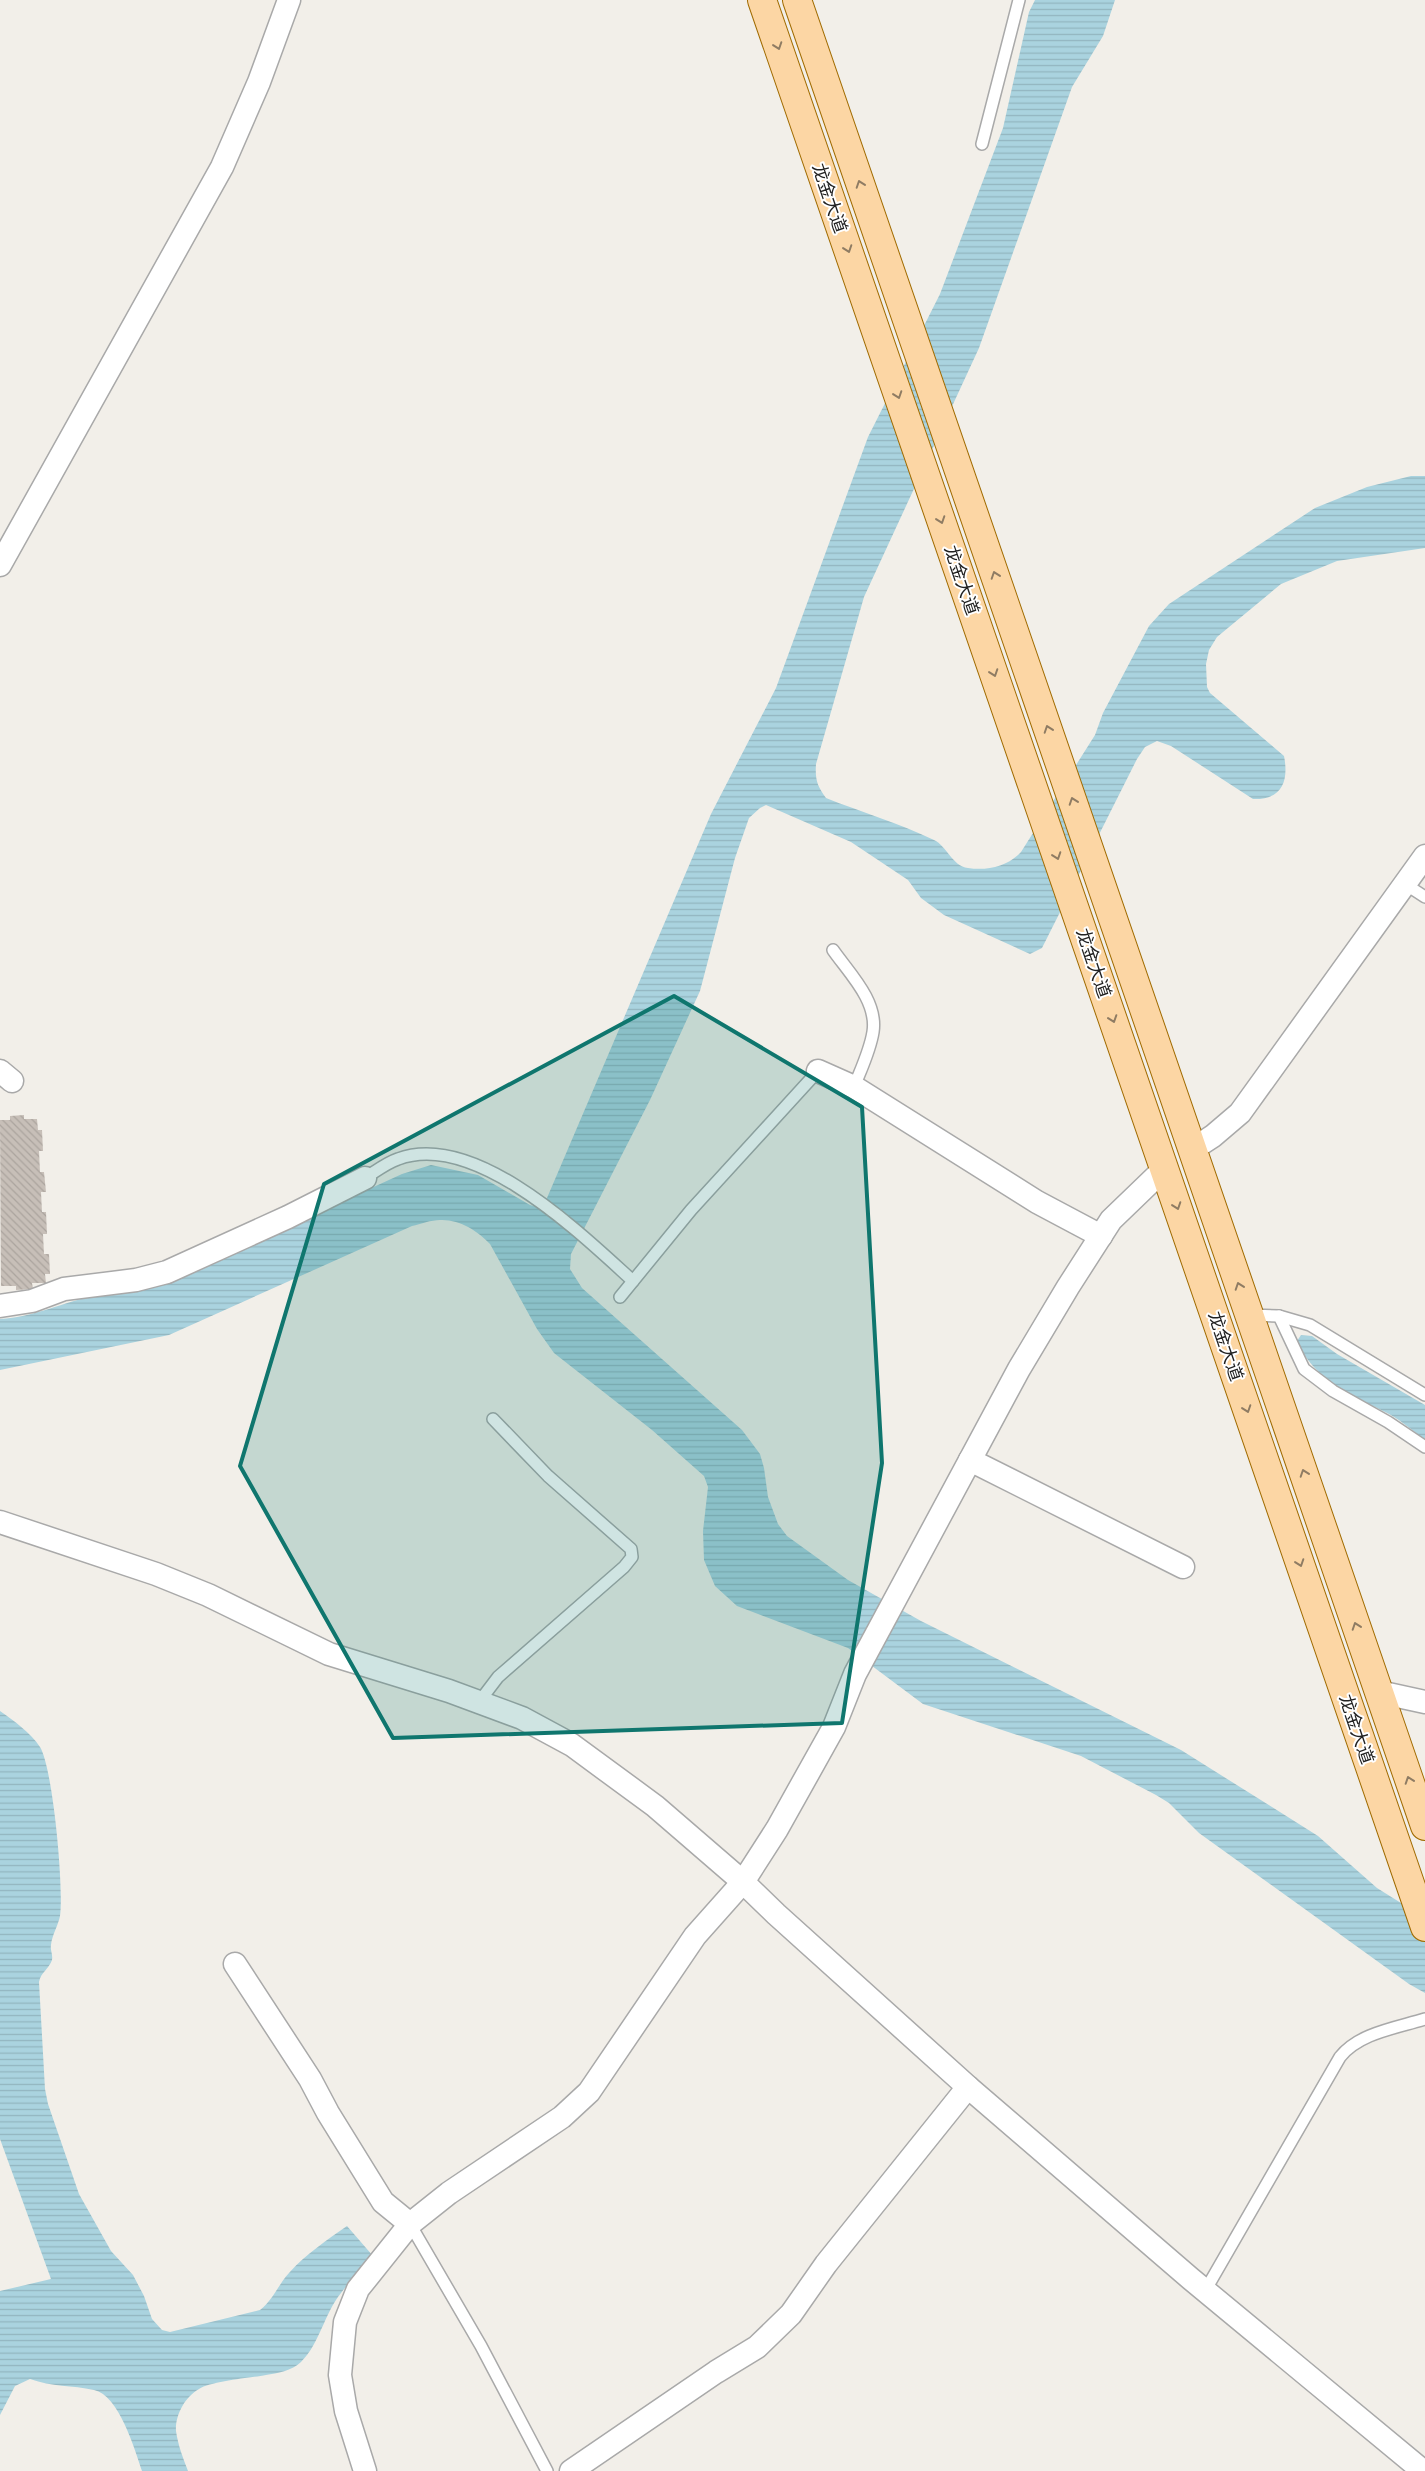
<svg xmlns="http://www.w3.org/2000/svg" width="1425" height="2471" viewBox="0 0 1425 2471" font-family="'IBM Plex Sans','Noto Sans SC',sans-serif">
  <defs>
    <pattern id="water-rules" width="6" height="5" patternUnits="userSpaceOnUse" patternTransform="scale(1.25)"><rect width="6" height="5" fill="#aad3df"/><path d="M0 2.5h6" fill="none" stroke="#92b5bf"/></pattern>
    <pattern id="building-back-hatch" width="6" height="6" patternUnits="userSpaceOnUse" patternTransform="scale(1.25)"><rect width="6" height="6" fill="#c7bfb8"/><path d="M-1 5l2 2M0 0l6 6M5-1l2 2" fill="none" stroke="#aba49e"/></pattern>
  </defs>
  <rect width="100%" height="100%" fill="#f2efe9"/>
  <!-- water -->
  <g fill="url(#water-rules)">
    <path d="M1035,0h80l-12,36 -31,51 -93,261 -115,249 -48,167c-1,15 1,22 10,34 35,14 73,25 108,42 13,6 18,26 34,28 20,3 40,-2 53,-16l74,-117 8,-22 46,-87 20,-22 146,-96 52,-21 44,-11h14v72l-88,13 -56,23 -64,53 -8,13 -3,14 1,23 3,6 74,63c5,25 -2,44 -31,43l-82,-53 -14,-5 -12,6 -8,12 -95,189 -12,6 -86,-39 -23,-17 -13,-18 -57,-38 -85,-37 -6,3 -11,10 -14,40 -35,133 -50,109 -79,154 -1,15 12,19 160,142 18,24 4,14 4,29 10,27 9,12 61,44 73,41 260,129 137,86 59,52 48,30v75l-16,-9 -210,-151 -30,-30 -13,-8 -75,-39 -158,-52 -75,-56 -111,-42 -22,-20 -11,-26 -1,-29 5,-44 -4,-11 -52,-46 -98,-77 -17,-24 -47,-85c-12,-13 -31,-25 -50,-24 -9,0 -19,4 -28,6l-243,109 -169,35v-51c34,-2 64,-17 96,-24 15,-3 31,-2 46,-5 27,-5 51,-15 74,-31l186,-85 29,-9 47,10 52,30 7,2 7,-2 167,-391 65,-126 92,-251 72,-143 63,-166 26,-116z"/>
    <path d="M1301,1335l11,1 25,18 88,51v35c-13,-10 -27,-22 -42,-29 -10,-6 -22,-9 -32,-15 -20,-11 -46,-33 -54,-55z"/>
    <path d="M0,1711c14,10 30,21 40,36 13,21 24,142 20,169 -2,10 -8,19 -9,29 -1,5 2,9 1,15 -3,9 -11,12 -13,22l6,107 3,15 31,90 32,57 22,24 11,21 8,23 10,11 8,2 90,-22c13,-10 18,-25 29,-37 17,-19 38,-33 58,-47l26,30c-9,14 -22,23 -32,37 -17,21 -21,50 -40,69 -9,9 -24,11 -35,13 -16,3 -54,6 -67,14 -14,8 -24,26 -23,42 2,14 7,27 12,40h-46c-7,-21 -23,-76 -48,-81 -22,-5 -42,-3 -64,-11l-15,7 -15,29v-124l51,-12 -51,-140z"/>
  </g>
  <!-- building -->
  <polygon fill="url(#building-back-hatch)" points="24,1115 24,1119 37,1119 38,1130 42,1130 43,1151 39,1151 40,1172 44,1172 46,1192 41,1192 42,1212 46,1212 47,1234 43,1234 44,1254 49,1254 50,1274 45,1274 46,1283 32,1283 33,1289 16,1290 16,1286 1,1286 0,1120 10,1120 10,1116"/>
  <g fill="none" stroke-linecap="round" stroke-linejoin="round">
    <!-- lane casing -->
    <g stroke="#a9a9a9" stroke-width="14">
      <g id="lane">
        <polyline points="982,144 1019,0"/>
        <polyline points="1405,884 1425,897"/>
        <path d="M833,950c16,23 45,51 40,82 -3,19 -12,37 -19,55"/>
        <path d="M365,1178c10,-6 21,-15 33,-19 77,-29 183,75 235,122"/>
        <polyline points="620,1297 691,1210 818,1071"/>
        <polyline points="1250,1315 1279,1316 1310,1325 1425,1395"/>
        <polyline points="1279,1316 1304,1369 1333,1391 1388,1422 1425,1447"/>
        <polyline points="479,1702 498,1677 624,1567 632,1557 631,1549 548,1476 493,1419"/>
        <polyline points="410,2224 481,2346 547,2471"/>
        <path d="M1205,2291l135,-234c19,-24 56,-29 85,-38"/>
      </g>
    </g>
    <!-- street casing -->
    <g stroke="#a9a9a9" stroke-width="25">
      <g id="street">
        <polyline points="0,565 222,167 259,82 289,0"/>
        <polyline points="0,1071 12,1081"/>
        <polyline points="818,1071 854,1087 1037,1202 1101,1236"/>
        <polyline points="1193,1149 1213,1136 1240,1113 1425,856"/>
        <polyline points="0,1306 32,1301 64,1289 136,1280 167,1272 288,1217 365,1178"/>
        <polyline points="970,1460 1183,1567"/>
        <polyline points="0,1522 156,1574 208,1595 329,1654 449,1691 522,1718 572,1745 655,1806 743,1882 776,1914 968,2087 1191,2279 1423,2471"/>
        <polyline points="1379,1692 1425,1702"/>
        <polyline points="235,1964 310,2079 328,2113 383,2202 410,2224"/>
        <polyline points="365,2471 346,2411 340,2375 345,2322 358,2289 410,2224 449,2193 562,2117 589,2092 695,1936 743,1882 777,1829 834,1727 855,1674 1019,1369 1068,1287 1111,1220 1165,1168"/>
        <polyline points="571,2471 716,2372 757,2347 791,2314 826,2264 968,2087"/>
      </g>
    </g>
    <!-- primary casing -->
    <g stroke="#a06b00" stroke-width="30">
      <g id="primary">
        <polyline points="762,0 1425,1927"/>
        <polyline points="797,0 1425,1826"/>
      </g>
    </g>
    <!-- lane -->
    <use href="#lane" stroke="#fff" stroke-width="11"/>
    <!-- street -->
    <use href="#street" stroke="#fff" stroke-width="22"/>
    <!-- primary -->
    <use href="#primary" stroke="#fcd6a4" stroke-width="28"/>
  </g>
  <!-- one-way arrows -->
  <defs><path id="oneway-chevron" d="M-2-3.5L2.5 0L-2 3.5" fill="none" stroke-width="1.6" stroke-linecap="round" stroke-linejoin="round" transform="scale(1.25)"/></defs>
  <g stroke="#8f7c63">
    <use href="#oneway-chevron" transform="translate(778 46) rotate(71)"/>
    <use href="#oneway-chevron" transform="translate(860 184) rotate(-109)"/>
    <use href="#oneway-chevron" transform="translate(848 249) rotate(71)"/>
    <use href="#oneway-chevron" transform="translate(898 395) rotate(71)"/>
    <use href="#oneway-chevron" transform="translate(941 520) rotate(71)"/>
    <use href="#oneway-chevron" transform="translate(995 575) rotate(-109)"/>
    <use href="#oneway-chevron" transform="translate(994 673) rotate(71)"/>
    <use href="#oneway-chevron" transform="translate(1048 729) rotate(-109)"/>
    <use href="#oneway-chevron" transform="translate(1073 801) rotate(-109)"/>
    <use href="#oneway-chevron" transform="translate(1057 856) rotate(71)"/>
    <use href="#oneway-chevron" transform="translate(1113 1019) rotate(71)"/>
    <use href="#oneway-chevron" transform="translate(1177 1206) rotate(71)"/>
    <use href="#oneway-chevron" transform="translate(1239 1286) rotate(-109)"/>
    <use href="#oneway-chevron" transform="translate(1247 1409) rotate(71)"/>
    <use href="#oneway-chevron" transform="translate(1304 1473) rotate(-109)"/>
    <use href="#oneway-chevron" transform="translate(1300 1563) rotate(71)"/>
    <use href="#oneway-chevron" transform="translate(1356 1626) rotate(-109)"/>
    <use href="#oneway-chevron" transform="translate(1409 1780) rotate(-109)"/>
  </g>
  <!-- marked area -->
  <path fill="#0f766e" fill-opacity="0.2" stroke="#0f766e" stroke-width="4" stroke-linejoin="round" d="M674,996l188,111 20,356 -40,260 -449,15 -153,-272 84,-282z"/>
  <g text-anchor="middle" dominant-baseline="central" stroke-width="4" stroke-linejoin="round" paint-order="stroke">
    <!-- street labels -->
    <g font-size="18" fill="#222" stroke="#fff">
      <text transform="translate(830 198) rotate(71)">龙金大道</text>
      <text transform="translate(962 580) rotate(71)">龙金大道</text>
      <text transform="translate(1094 963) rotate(71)">龙金大道</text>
      <text transform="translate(1226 1346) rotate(71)">龙金大道</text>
      <text transform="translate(1357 1729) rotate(71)">龙金大道</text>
    </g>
  </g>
</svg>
